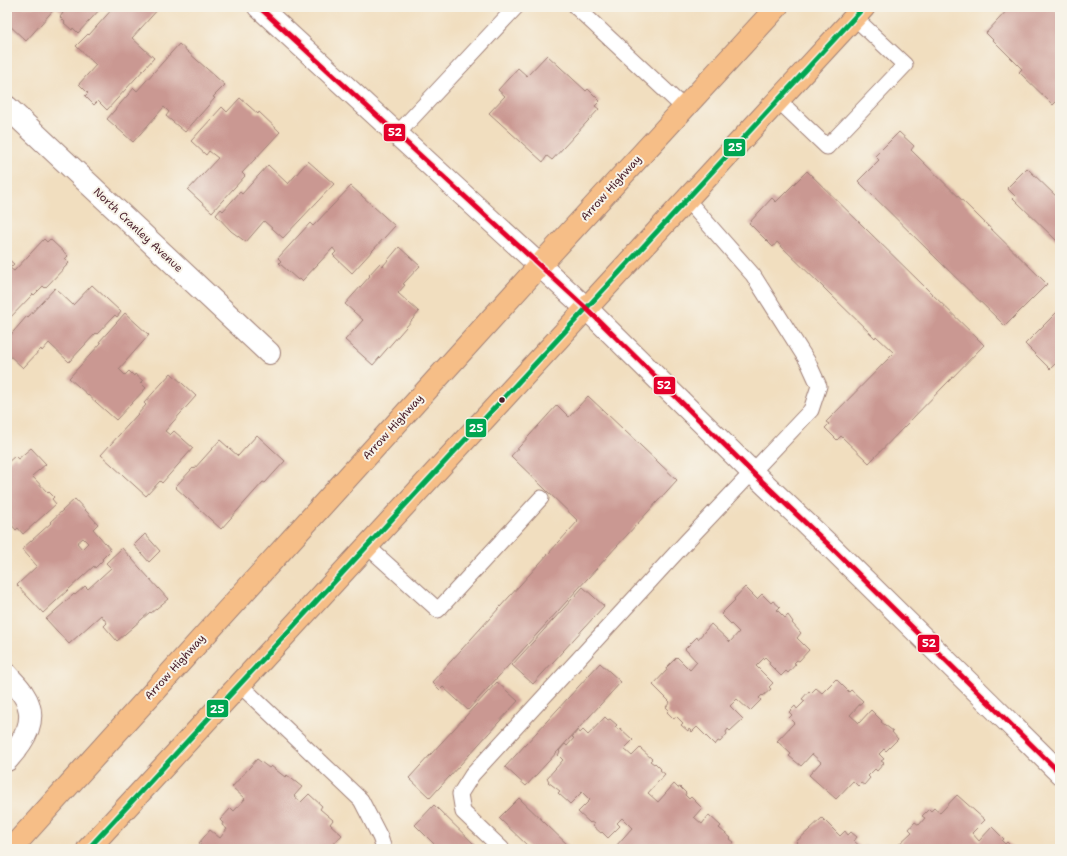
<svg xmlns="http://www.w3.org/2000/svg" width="1067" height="856" viewBox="0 0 1067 856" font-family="'Shantell Sans',sans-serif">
  <rect width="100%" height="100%" fill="#f7f3e8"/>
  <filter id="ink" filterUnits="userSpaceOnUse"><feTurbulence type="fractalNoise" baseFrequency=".025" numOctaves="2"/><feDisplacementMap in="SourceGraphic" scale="8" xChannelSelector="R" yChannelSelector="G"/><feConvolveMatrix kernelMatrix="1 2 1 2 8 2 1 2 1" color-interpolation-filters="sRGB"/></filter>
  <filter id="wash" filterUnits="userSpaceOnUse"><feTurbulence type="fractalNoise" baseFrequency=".012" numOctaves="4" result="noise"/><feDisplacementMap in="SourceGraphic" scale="16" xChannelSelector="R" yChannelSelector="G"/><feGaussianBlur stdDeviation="0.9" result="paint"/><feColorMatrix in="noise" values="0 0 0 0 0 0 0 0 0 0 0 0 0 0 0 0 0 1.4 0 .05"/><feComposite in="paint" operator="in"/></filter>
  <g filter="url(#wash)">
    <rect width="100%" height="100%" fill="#f1debf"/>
    <g id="blocks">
      <!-- building -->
      <g fill="#ca9892" fill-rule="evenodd">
        <polygon points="12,7 56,7 26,41 7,23 7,12"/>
        <polygon points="56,7 102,7 78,33 73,28 72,30 64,23 65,22 60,17 63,13"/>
        <polygon points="114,7 160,7 132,38 154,58 107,110 98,101 94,105 85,96 88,93 79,84 96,65 76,46 88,34 89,35"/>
        <polygon points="1010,7 1052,7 1060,14 1060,98 1053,105 1019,72 1022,69 986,33"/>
        <polygon points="179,44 225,85 213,97 215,98 185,132 166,116 169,112 164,107 133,142 107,119 134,88 137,91"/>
        <polygon points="547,55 586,91 588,89 600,101 595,106 599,109 552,160 547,156 543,162 489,113 505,96 498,90 518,68 527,76"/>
        <polygon points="240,98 258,114 259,112 280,132 242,173 245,176 212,212 188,190 218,158 209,151 206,155 191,141 222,107 227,112"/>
        <polygon points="899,132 914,146 911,150 1047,284 1005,326 858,181 879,160 875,156"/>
        <polygon points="308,161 334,184 283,238 264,221 246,242 231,231 216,215 221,209 223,211 240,192 242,194 268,165 288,184"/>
        <polygon points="1027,168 1060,200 1060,244 1013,198 1015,196 1007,188"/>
        <polygon points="807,171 984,345 869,463 841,436 837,440 825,428 829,424 826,422 894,353 876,336 875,338 777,242 773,247 749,223 772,198 776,202"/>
        <polygon points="351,186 395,226 352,273 333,255 336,252 333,248 302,281 300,279 298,280 279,263 281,261 278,258 310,223 313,226"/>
        <polygon points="44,239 47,242 50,239 68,256 65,259 69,263 45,288 43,286 34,295 33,294 7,321 7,258 14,264 10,268 14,271"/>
        <polygon points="399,247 420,266 403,284 405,285 398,293 419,312 373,365 345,340 363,320 345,304 370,276 369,275 380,263 383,266"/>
        <polygon points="92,285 121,312 117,317 115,315 97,334 96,333 69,362 49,343 42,351 41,349 23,368 7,353 7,339 27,316 28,317 55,288 73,305"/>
        <polygon points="1060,309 1060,359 1050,369 1025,344"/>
        <polygon points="125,313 149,335 119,369 125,375 129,371 134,376 135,374 143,381 141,383 146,388 116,420 69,378 101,343 99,342"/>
        <polygon points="171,373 196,396 165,431 170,435 174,431 193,448 162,483 160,481 146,496 101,455 146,405 144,403"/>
        <polygon points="588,396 677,480 468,710 443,687 440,690 432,682 578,521 511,456 557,405 569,417"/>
        <polygon points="257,435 285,461 265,483 263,482 221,529 175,487 193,468 194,469 220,440 238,456"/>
        <polygon points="31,448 46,464 32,476 48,493 49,492 54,497 52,499 56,504 23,534 18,528 16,530 9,522 11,521 7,516 11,512 7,508 7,463 15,456 18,459"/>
        <path d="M75,499l23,25 -5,5 18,21 -9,9 1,1 -8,8 -1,-2 -51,47 -26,-28 20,-19 -15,-17 29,-26 -1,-1zM83,538l5,5 -6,6 -5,-6z"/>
        <polygon points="145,534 160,551 149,562 134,545"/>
        <polygon points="122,548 168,599 151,613 150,612 117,641 104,626 107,623 101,615 69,644 46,619 74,594 75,595 85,586 88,589 111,568 106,563"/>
        <polygon points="583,587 604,606 533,684 512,665"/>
        <polygon points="745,587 757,599 762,594 771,603 773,601 780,607 777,610 785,618 788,615 793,622 792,623 801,633 797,638 809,650 799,661 797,660 794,663 796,664 788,673 786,671 781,676 769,664 770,662 765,657 756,666 773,683 769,687 771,689 763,696 762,695 759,698 761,700 750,711 737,699 730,706 743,719 730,731 728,729 726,732 727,734 720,742 718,741 715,745 697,727 692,732 689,729 688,731 681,725 683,723 676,716 674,719 667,712 669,710 666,707 670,702 653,685 667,670 666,668 677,657 690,670 697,662 685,649 697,637 698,639 711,624 730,642 739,632 721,614 735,600 734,599"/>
        <polygon points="600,663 621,682 526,786 505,767"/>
        <polygon points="836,679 849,692 851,690 863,701 850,715 859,723 871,710 882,721 881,722 893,731 892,732 898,739 886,751 884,749 879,754 884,759 881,761 884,763 877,771 875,769 868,776 870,778 864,785 861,783 858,786 853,781 836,799 809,775 821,762 812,754 801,766 789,756 791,754 777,741 794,723 789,718 792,715 789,712 795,706 797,709 805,701 802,699 809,691 811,693 816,688 822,693"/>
        <polygon points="497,682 518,701 430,798 409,778"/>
        <polygon points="605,717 608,720 610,719 617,725 615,727 619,730 620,728 633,740 624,749 632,756 640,748 652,759 650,761 654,764 655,763 661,769 660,770 665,774 648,793 658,802 674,784 678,788 680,787 686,793 685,795 689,799 691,797 702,808 694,817 702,824 709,815 721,826 719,828 731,838 730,839 734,842 728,849 619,849 616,846 632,828 622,818 617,823 620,826 608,838 602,832 601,833 593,826 594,824 591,822 590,823 578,812 590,800 582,792 570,804 558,793 560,791 548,782 549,781 547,778 563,760 558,755 560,752 559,751 565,744 567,746 574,738 572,737 578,730 580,733 583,730 588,735"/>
        <polygon points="257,759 269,768 271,766 285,777 287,775 302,787 294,796 301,802 309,794 322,806 320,809 333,820 330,824 342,835 329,849 200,849 202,847 199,843 210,830 220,838 227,829 222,825 223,823 220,820 231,808 234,811 245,799 232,787"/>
        <polygon points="957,795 985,820 972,833 979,841 992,827 1004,839 1002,841 1005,844 1007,842 1014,849 902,849 898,845 912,832 909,829 915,822 919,825 925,818 922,816 929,809 931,811 934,808 940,813"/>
        <polygon points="519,798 572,849 531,849 499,818"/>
        <polygon points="434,805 479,849 439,849 415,825"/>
        <polygon points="822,818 840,836 845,831 848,835 851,832 857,837 854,841 862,848 865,845 869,849 803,849 796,842"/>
      </g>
    </g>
  </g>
  <g filter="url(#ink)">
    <use href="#blocks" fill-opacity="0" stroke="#9e7e75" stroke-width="1"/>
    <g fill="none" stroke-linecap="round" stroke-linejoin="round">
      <!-- service casing -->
      <g stroke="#9e7e75" stroke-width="17">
        <g id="service">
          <polyline points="576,7 684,108"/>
          <polyline points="778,100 827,147 905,65 854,17"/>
          <polyline points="397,134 516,7"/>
          <polyline points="367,546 438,610 541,498"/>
          <polyline points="239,684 361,800 380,837 384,849"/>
          <polyline points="502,849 463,812 460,794 472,775 686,542 811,410 819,386 808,362 753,275 687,200"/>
        </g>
      </g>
      <!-- minor casing -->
      <g stroke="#9e7e75" stroke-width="24">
        <g id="minor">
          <polyline points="7,107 269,353"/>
          <path d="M7,675c5,6 12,12 16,19 17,25 1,47 -16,66"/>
        </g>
      </g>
      <!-- tertiary casing -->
      <g stroke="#9e7e75" stroke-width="24">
        <polyline id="tertiary" points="259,7 587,309 753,473 831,547 1060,773"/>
      </g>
      <!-- primary casing -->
      <g stroke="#9e7e75" stroke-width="24">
        <g id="primary">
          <polyline points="11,849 540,265 777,7"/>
          <polyline points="88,849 864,7"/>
        </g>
      </g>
      <!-- service -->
      <use href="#service" stroke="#fff" stroke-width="15"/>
      <!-- minor -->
      <use href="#minor" stroke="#fff" stroke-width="22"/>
      <!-- tertiary -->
      <use href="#tertiary" stroke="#fff" stroke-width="22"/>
      <!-- primary -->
      <use href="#primary" stroke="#f6be87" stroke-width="22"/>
      <!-- bus-1 casing -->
      <g stroke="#f7f3e8" stroke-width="8">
        <polyline id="bus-1" points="88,849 864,7"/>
      </g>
      <!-- bus-2 casing -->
      <g stroke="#f7f3e8" stroke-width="8">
        <polyline id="bus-2" points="259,7 587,309 753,473 831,547 1060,773"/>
      </g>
      <!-- bus-1 -->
      <use href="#bus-1" stroke="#00a651" stroke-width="5"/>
      <!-- bus-2 -->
      <use href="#bus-2" stroke="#e4002b" stroke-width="5"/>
    </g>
  </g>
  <!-- markers -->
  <circle fill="#4a1f2b" stroke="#f7f3e8" stroke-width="1.5" cx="502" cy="400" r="3.5"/>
  <g text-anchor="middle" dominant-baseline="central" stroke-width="4" stroke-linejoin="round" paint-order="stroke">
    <!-- street labels -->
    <g font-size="11" fill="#4a1f2b" stroke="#f7f3e8">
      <text transform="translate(611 188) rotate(-48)">Arrow Highway</text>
      <text transform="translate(138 230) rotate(43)">North Cranley Avenue</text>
      <text transform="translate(393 427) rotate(-48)">Arrow Highway</text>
      <text transform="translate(175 667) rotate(-48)">Arrow Highway</text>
    </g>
  </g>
  <g stroke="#f7f3e8" stroke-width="1.5">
    <rect x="383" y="123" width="23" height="19" rx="4" fill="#e4002b"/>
    <rect x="723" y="138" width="23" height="19" rx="4" fill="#00a651"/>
    <rect x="653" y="376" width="23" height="19" rx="4" fill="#e4002b"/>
    <rect x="465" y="418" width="22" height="20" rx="4" fill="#00a651"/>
    <rect x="917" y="634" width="23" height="19" rx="4" fill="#e4002b"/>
    <rect x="206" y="699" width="23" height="19" rx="4" fill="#00a651"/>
  </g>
  <g font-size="11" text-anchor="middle" font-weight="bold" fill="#fff">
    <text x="395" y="136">52</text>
    <text x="735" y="151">25</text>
    <text x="664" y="389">52</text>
    <text x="476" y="432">25</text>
    <text x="929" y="647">52</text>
    <text x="217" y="713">25</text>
  </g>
  <!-- margin -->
  <rect width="1067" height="856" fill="none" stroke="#f7f3e8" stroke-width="24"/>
</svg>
